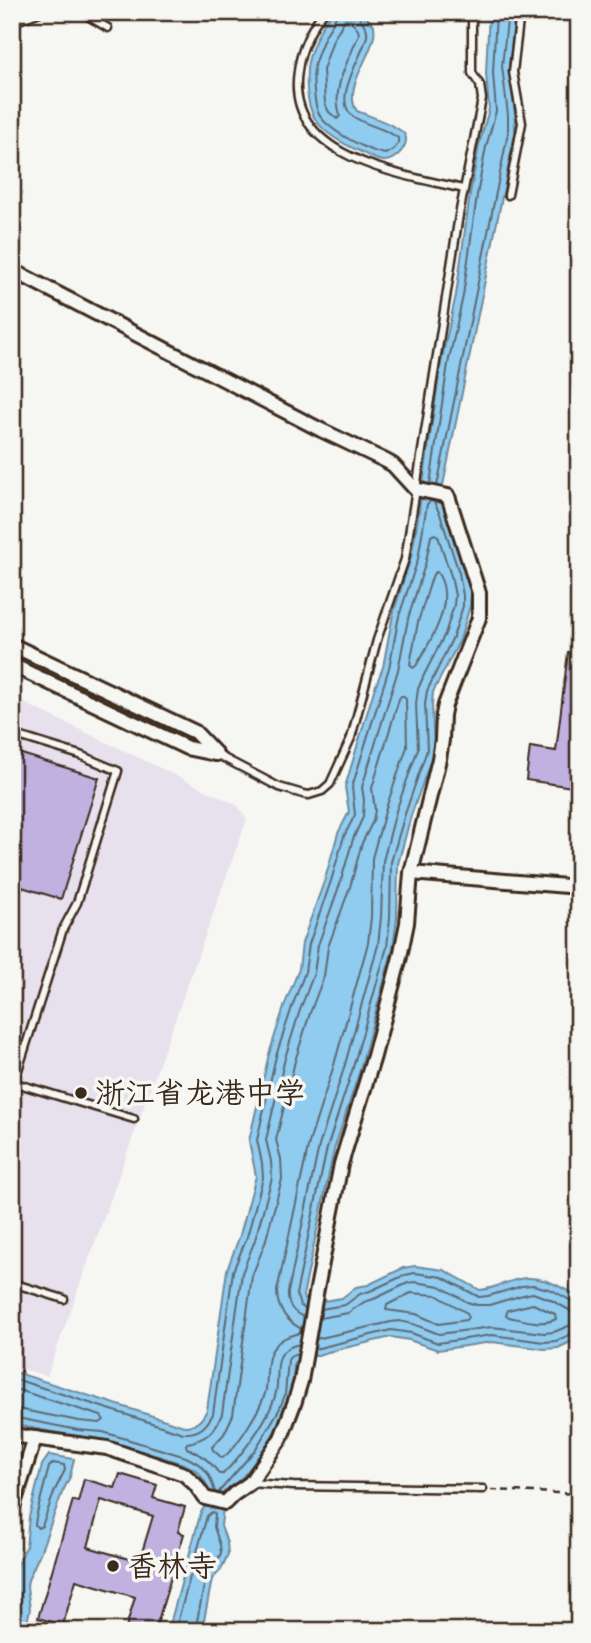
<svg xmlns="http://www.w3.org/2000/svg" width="591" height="1643" viewBox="0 0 591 1643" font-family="Caveat,'LXGW WenKai TC',sans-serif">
  <rect width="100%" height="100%" fill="#f6f6f2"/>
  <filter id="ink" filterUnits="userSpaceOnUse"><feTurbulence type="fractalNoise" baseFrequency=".0143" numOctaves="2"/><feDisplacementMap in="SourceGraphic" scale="14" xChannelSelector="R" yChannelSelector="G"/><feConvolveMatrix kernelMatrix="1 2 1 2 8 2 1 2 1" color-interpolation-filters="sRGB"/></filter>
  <g filter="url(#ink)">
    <!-- built -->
    <polygon fill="#e6e1ed" points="12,697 237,805 247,819 47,1376 12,1366"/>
    <!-- water -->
    <g fill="#90cbf0" stroke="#6e8b9c" stroke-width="2">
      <path d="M334,12h27l13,13c0,2 1,9 0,11 -3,21 -32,54 -17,75 10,4 43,15 48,24 5,11 -10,26 -21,26 -8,0 -17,-6 -25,-10 -42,-19 -55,-35 -52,-82 1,-15 15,-49 27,-57z"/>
      <path d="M489,12h26l-6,54 6,48v20l-75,366 6,11 20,60 5,23 -1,12 -10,34 -27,52 -1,12 2,47 -23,65 -13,48 -1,54 -4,30 -34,125 -25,77 -31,146 3,5 5,2 31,-5 14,-11 12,-2 35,-17 12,-2 29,4 36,20c14,-1 26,-8 39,-11 23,-5 41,8 60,18v41l-21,10 -14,1 -52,-7 -54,8 -29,-10 -18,-3 -63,15 -34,10 -2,34 -6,17 -25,41 -15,19 -16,17 -6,10 -3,26 6,17 1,11 -7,16 -9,9 -10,52h-34l33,-119 7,-10 -2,-19 -7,-10 -5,-4 -10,-5 -82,-25 -25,-2 -65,-13v-53l172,55c13,0 17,-5 23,-16l20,-140 13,-35 16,-59 -7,-35 20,-87 16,-50 14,-35 3,-26 23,-64 13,-46 11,-21 -4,-25 29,-97 9,-23 10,-53 18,-57 6,-33 24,-161 15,-68 14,-101 9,-49 10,-36 -3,-36z"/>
      <polygon points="49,1455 74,1459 70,1477 62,1493 40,1553 28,1580 27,1586 30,1609 25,1631 12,1631 13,1573 26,1547 29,1517 42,1465"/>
    </g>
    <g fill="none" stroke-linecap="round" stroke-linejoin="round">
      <!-- shore -->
      <g stroke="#5d6a72" stroke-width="2">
        <path d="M337,12c-1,9 -8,16 -12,24 -4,9 -7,18 -10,26 -3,12 -2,43 5,54 10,15 47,35 65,38 7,-2 15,-9 13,-16 -13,-10 -31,-12 -44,-21 -24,-16 9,-61 13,-81 2,-11 -8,-14 -9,-24"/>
        <path d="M345,19l5,1 8,10 1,4c-10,27 -28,52 -19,82l-3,3 -8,-7 -4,-8 -2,-34 10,-30z"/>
        <polyline points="430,484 448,364 463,296 477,195 486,147 496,111 493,73 496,12"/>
        <polyline points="437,486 508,133 508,115 502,66 508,12"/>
        <path d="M437,572c20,29 -6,68 -21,94l-3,2 -3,-4 8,-42 14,-45 2,-4z"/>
        <path d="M401,696h3l2,3 1,48 -21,61 -14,50 -1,59 -3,26 -34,122 -25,78 -32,148c0,17 8,29 23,37l1,3 -2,2c-9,3 -18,5 -24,13 -10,11 -7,28 -9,43 -2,15 -31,62 -44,69l-9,-8 -1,-3 12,-13 9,-19 19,-139 13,-33 17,-64 -1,-20 -5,-19 19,-79 15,-48 14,-37 4,-29 22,-60 12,-44 11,-22 2,-11 -3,-22 27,-89z"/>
        <polygon points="411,1293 436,1295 467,1313 468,1317 466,1320 439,1324 416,1314 386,1310 387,1305"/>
        <path d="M533,1304l22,10 1,5c-14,7 -32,1 -47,-2l-3,-2 2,-5z"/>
        <polyline points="321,1309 345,1305 360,1294 370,1291 405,1275 415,1273 442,1277 479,1297 488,1296 522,1286 533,1285 552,1290 573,1302 579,1303"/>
        <polyline points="320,1318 348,1313 364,1302 374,1299 408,1283 415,1282 440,1286 467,1302 477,1305 489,1305 523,1295 533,1293 549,1299 571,1311 579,1312"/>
        <polyline points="316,1339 391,1322 399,1321 413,1324 439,1334 492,1327 544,1333 554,1332 571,1325 579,1324"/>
        <path d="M299,1344c-7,2 -14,4 -18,11 -6,10 -2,26 -5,37 -5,25 -35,64 -53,82h-4c-9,-14 -18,-19 -32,-26l-1,-3 1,-2c19,-3 28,-12 35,-29l20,-141 13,-33 17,-62 -1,-17 -5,-21 19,-82 15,-48 14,-37 4,-28 22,-61 13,-45 10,-22 1,-17 -2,-13 36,-117 10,-51 18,-58 5,-25 4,-2 3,2 13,40 4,20 -1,9 -9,29 -21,41 -6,14 -2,15 2,45 -22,62 -13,50 -2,56 -3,28 -34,123 -25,78 -31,146c-1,12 5,21 16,25"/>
        <polyline points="315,1349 391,1330 411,1333 438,1343 492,1335 544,1342 556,1341 574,1333 579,1333"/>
        <path d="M12,1378l171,55c16,1 23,-6 30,-19l20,-143 14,-34 16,-59 -1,-15 -5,-23 19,-84 16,-49 13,-35 4,-28 22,-63 13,-45 11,-21 -3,-28 37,-119 10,-52 19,-57 9,-55 4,-3 3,1 6,12 19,59 4,22v11l-10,31 -26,54 -2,13 2,46 -22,64 -14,48 -1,56 -3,29 -35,124 -25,77 -31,146 4,11 5,4"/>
        <polyline points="12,1388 101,1416 104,1420 100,1423 79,1421 12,1408"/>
        <path d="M12,1417l66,13 25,2 83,25c19,9 23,15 29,35"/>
        <polygon points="53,1463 64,1465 65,1470 55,1490 42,1526 38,1528 35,1525 36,1517 49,1467"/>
        <polyline points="218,1493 255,1450 279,1410 285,1395 288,1360 291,1356 298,1354"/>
        <polyline points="175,1631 207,1516 212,1512 215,1514 214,1527 220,1545 221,1553 215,1566 206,1576 195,1631"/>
      </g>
    </g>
    <!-- building -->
    <g fill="#c0b1e1" stroke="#3b2a1e" stroke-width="2" fill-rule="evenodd">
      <polygon points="568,652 579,653 579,788 526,780 530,747 556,751"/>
      <polygon points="12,751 99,778 61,899 12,884"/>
      <path d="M120,1474l37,11 -4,13 32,9 -7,25 6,2 -29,97h-30l10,-34 -59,-17 -13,45 -25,-7 35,-118 5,2 6,-23 31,9zM101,1500l52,16 -14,46 -51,-15z"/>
    </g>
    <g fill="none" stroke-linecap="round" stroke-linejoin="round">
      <!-- service casing -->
      <g stroke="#3b2a1e" stroke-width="11">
        <g id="service">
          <polyline points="81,12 108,28"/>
          <path d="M324,12c-13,14 -24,40 -26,59 -14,88 104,103 165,118"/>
          <polyline points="389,12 393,14"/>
          <polyline points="12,23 40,12"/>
          <polyline points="508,195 522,123 513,72 520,12"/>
          <polyline points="12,734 80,755 118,771 77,903 63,929 18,1070 12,1078"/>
          <polyline points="216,754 279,787 303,794 309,795 322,791 330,784 351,738 377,640 405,559 459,215 482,99 480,85 472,73 472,12"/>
          <polyline points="12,1082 134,1119"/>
          <polyline points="12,1283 64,1299"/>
          <polyline points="250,1483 293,1486 483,1489"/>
        </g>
      </g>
      <!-- minor casing -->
      <g stroke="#3b2a1e" stroke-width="18">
        <g id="minor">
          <polyline points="12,270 321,430 386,461 393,465 415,489 448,496 479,593 479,618 445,705 443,715 442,740 439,759 411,873 407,923 400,957 374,1056 341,1164 316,1294 301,1381 295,1401 281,1438 250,1483 234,1494 225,1503 205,1498 195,1484 184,1474 107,1448 12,1435"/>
          <polyline points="12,645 195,732 216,754"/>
          <polyline points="12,665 187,748 216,754"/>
          <polyline points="411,873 579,887"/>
          <polyline points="12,1510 35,1438"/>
        </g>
      </g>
      <!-- path -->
      <polyline stroke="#3b2a1e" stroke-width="2.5" stroke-dasharray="7 5" stroke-linecap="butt" points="491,1490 579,1494"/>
      <!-- service -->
      <use href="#service" stroke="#f6f6f2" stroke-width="6"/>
      <!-- minor -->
      <use href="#minor" stroke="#f6f6f2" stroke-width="12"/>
    </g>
  </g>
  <!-- markers -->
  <g fill="#3b2a1e" stroke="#f6f6f2" stroke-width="2.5">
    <circle cx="81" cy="1093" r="7"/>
    <circle cx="113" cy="1566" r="7"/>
  </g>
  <g text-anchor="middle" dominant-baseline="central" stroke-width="7" stroke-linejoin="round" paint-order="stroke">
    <!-- poi labels -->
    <g font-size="30" fill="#3b2a1e" stroke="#f6f6f2" text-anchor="start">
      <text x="95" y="1093">浙江省龙港中学</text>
      <text x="127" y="1566">香林寺</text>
    </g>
  </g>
  <!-- margin -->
  <rect width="591" height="1643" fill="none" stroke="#f6f6f2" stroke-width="42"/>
  <rect x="21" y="21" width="549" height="1601" fill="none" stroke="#3b2a1e" stroke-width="2.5" filter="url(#ink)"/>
</svg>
